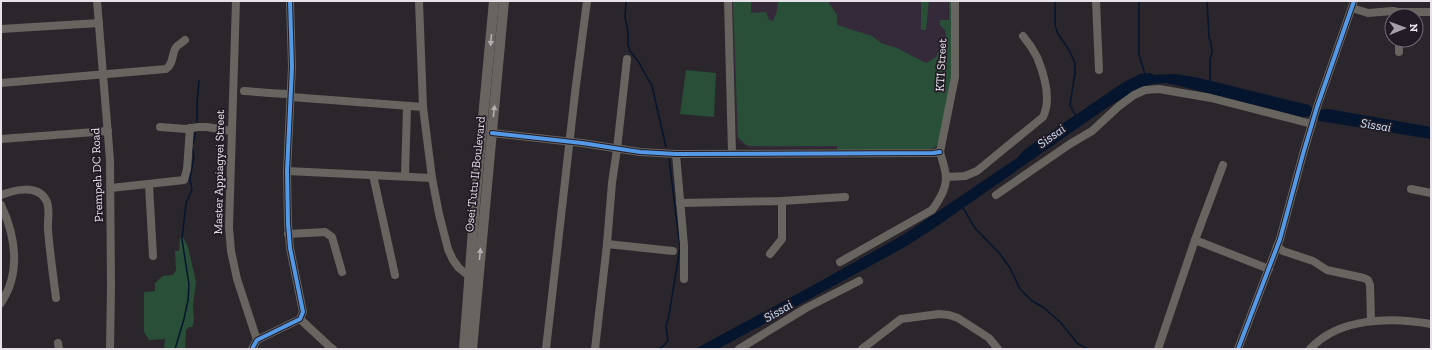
<svg xmlns="http://www.w3.org/2000/svg" width="1432" height="350" viewBox="0 0 1432 350" font-family="'Zilla Slab',serif">
  <rect width="100%" height="100%" fill="#2a262c"/>
  <!-- built -->
  <polygon fill="#342a39" points="732,1 948,1 949,62 927,148 750,148 743,145 737,140 736,133"/>
  <!-- green -->
  <g fill="#294f38">
    <polygon points="733,1 751,1 751,13 766,12 769,20 773,21 777,11 778,1 828,1 837,15 837,25 872,36 881,43 897,48 926,63 936,57 946,36 945,30 940,25 940,20 949,20 949,1 951,1 953,70 941,132 937,146 931,149 837,150 837,146 750,146 746,145 738,137"/>
    <polygon points="921,1 929,1 926,30 921,30"/>
    <polygon points="686,70 716,73 714,117 680,114"/>
    <polygon points="183,237 188,247 196,282 193,305 194,322 192,327 189,327 186,330 185,349 164,349 165,339 149,340 144,332 144,292 155,291 155,283 163,276 173,275 176,270 175,251 179,251 180,238"/>
  </g>
  <!-- water -->
  <path fill="#04152d" d="M1150,73l4,2 21,-1 24,4 110,27c5,6 11,5 19,4l103,18v12l-112,-18 -2,-3 -7,-2 -8,1 -122,-31 -14,-3 -14,1 -13,4 -34,21 -172,120 -28,18 -187,102h-23l115,-62 93,-52 114,-77 7,-8 100,-68 16,-8z"/>
  <g fill="none" stroke-linecap="round" stroke-linejoin="round">
    <!-- stream -->
    <g stroke="#04152d" stroke-width="1.5">
      <polyline points="626,1 625,17 628,32 628,45 630,51 638,61 652,86 666,147"/>
      <polyline points="1055,1 1055,25 1058,34 1069,50 1075,63 1075,73 1070,105 1076,116"/>
      <polyline points="1139,1 1139,55 1145,74"/>
      <polyline points="1207,1 1209,37 1211,43 1212,52 1210,60 1210,82"/>
      <polyline points="197,124 197,103 199,81"/>
      <polyline points="193,144 196,130"/>
      <polyline points="963,208 975,228 1000,254 1010,268 1020,289 1032,301 1043,307 1061,323 1078,344 1088,349"/>
      <polyline points="175,349 184,319 188,300 189,285 182,239 186,203 192,190 190,178 194,157 192,147"/>
      <polyline points="657,349 662,347 668,341 666,326 669,315 680,248 669,158"/>
    </g>
    <!-- minor -->
    <g stroke="#68645f" stroke-width="8">
      <polyline points="97,1 110,160 111,287 110,349"/>
      <polyline points="236,1 229,227 231,251 237,279 257,340"/>
      <polyline points="419,1 423,107 432,178 439,214 448,249 453,260 459,268 470,277"/>
      <polyline points="728,1 732,153"/>
      <polyline points="1096,1 1099,70"/>
      <polyline points="1352,8 1368,13 1393,11 1398,12 1431,12"/>
      <polyline points="1,29 99,23"/>
      <polyline points="1399,40 1399,52"/>
      <path d="M1,83l165,-14c7,-4 6,-14 9,-20 2,-4 7,-6 10,-9"/>
      <path d="M244,91c16,1 31,3 47,3"/>
      <polyline points="291,97 423,107"/>
      <polyline points="160,127 187,129 198,127 207,127 231,131"/>
      <polyline points="492,133 582,143 640,152 676,154 933,153 940,152"/>
      <polyline points="1,139 108,131"/>
      <polyline points="940,152 955,77 955,1"/>
      <polyline points="676,154 684,245 684,279"/>
      <polyline points="287,171 432,178"/>
      <polyline points="373,175 395,275"/>
      <polyline points="405,176 407,107"/>
      <path d="M946,177l19,-1 12,-5 66,-54c9,-18 1,-43 -6,-60 -4,-8 -9,-15 -14,-21"/>
      <polyline points="149,185 153,256"/>
      <polyline points="111,188 184,180 187,169 190,128"/>
      <polyline points="1411,189 1431,193"/>
      <path d="M1,195c13,-5 36,-11 45,5 5,9 1,21 2,30 2,23 5,45 8,68"/>
      <polyline points="996,195 1070,144 1092,131 1119,106 1134,95 1145,90 1159,89 1211,98 1312,124"/>
      <polyline points="680,203 782,201 845,197"/>
      <path d="M1,205c15,32 20,68 0,98"/>
      <polyline points="288,234 325,232 332,237 342,272"/>
      <polyline points="1195,240 1269,269"/>
      <polyline points="607,244 673,251"/>
      <polyline points="1277,246 1283,251 1313,261 1327,270 1364,278 1368,280 1370,285 1371,321"/>
      <polyline points="770,254 782,239 782,201"/>
      <path d="M840,262l92,-52c6,-8 14,-21 14,-32 0,-8 -4,-18 -6,-26"/>
      <polyline points="300,319 328,345 333,349"/>
      <polyline points="58,343 59,349"/>
      <polyline points="252,349 257,340 300,319 303,312 290,248 288,224 287,171 292,67 290,1"/>
      <polyline points="546,349 575,93 587,1"/>
      <polyline points="595,349 607,244 612,183 617,149 627,59"/>
      <polyline points="739,349 806,308 859,281"/>
      <polyline points="862,349 901,319 939,314 949,315 958,318 989,338 998,349"/>
      <polyline points="1158,349 1195,240 1223,165"/>
      <polyline points="1238,349 1280,239 1303,154 1317,107 1354,1"/>
      <path d="M1310,349c29,-32 82,-32 121,-25"/>
    </g>
    <!-- major -->
    <g stroke="#6a6460" stroke-width="10">
      <polyline points="464,349 475,203 494,1"/>
      <polyline points="472,349 504,1"/>
    </g>
    <!-- cycleway casing -->
    <g stroke="#221b25" stroke-width="6">
      <g id="cycleway">
        <polyline points="492,133 582,143 640,152 676,154 933,153 940,152"/>
        <polyline points="252,349 257,340 300,319 303,312 290,248 288,224 287,171 292,67 290,1"/>
        <polyline points="1238,349 1280,239 1303,154 1317,107 1354,1"/>
      </g>
    </g>
    <!-- cycleway -->
    <use href="#cycleway" stroke="#5399e6" stroke-width="4"/>
  </g>
  <!-- one-way arrows -->
  <defs><path id="oneway-solid" d="M-6-.8H1V-3.2L6.5 0L1 3.2V.8H-6Z"/></defs>
  <g fill="#b5b0b2">
    <use href="#oneway-solid" transform="translate(491 40) rotate(95)"/>
    <use href="#oneway-solid" transform="translate(494 111) rotate(-84)"/>
    <use href="#oneway-solid" transform="translate(480 254) rotate(-84)"/>
  </g>
  <g text-anchor="middle" dominant-baseline="central" stroke-width="3.5" stroke-linejoin="round" paint-order="stroke">
    <!-- street labels -->
    <g font-size="12" fill="#e7e2e9" stroke="#221b25">
      <text transform="translate(941 65) rotate(-87)">KTI Street</text>
      <text transform="translate(219 172) rotate(-89)">Master Appiagyei Street</text>
      <text transform="translate(475 174) rotate(-84)">Osei Tutu II Boulevard</text>
      <text transform="translate(97 175) rotate(-92)">Prempeh DC Road</text>
    </g>
    <!-- water labels -->
    <g font-size="13" font-style="italic" fill="#cbe1fa" stroke="#221b25">
      <text transform="translate(1376 125) rotate(9)">Sissai</text>
      <text transform="translate(1051 136) rotate(-36)">Sissai</text>
      <text transform="translate(778 311) rotate(-30)">Sissai</text>
    </g>
  </g>
  <!-- border -->
  <rect width="1432" height="350" fill="none" stroke="#e7e2e9" stroke-width="4"/>
  <!-- north arrow -->
  <g transform="translate(1404 28) rotate(89)"><circle r="19" fill="#221b25" stroke="#716b73"/>
  <path d="M0-3L7 15L0 10L-7 15Z" fill="#a5a0a7"/>
  <text y="-6" font-size="11" font-weight="bold" text-anchor="middle" fill="#e7e2e9">N</text>
  </g>
</svg>
